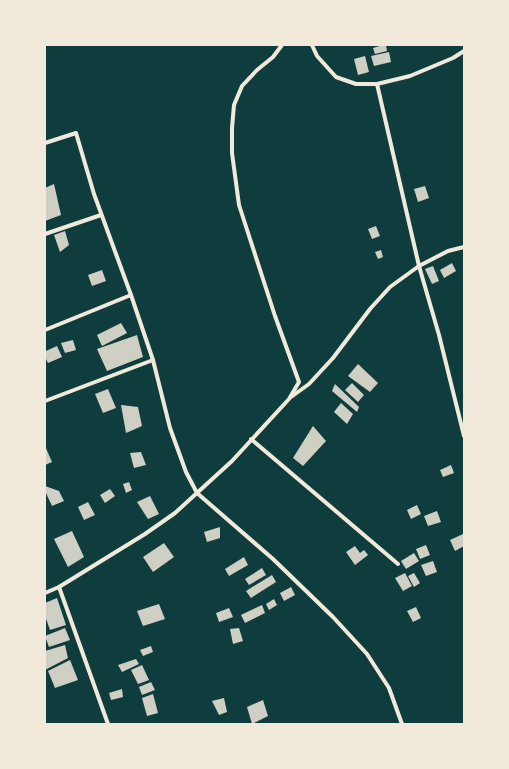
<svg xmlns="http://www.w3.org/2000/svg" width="509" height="769" viewBox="0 0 509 769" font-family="Lato,sans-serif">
  <rect width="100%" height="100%" fill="#0f3d3e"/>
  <!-- building -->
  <g fill="#cfcfc3">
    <polygon points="383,45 386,45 387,51 375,54 373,48"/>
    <polygon points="389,52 391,62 374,66 371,56"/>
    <polygon points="365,56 369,72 358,75 354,59"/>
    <polygon points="54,184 61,215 45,221 45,188"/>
    <polygon points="425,186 429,198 418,202 414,189"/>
    <polygon points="376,226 380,236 372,239 368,229"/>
    <polygon points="65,231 69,245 60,252 54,235"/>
    <polygon points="381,250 383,257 378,259 375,252"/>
    <polygon points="452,263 456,271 444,278 440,270"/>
    <polygon points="433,266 439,281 432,284 425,269"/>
    <polygon points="102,270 106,281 92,286 88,275"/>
    <polygon points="121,323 127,333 102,346 97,335"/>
    <polygon points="137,335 143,357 107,371 97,349"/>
    <polygon points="73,340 76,350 65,353 61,343"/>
    <polygon points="57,346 62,357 48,363 45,357 45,349 46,351"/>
    <polygon points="358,364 378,383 370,392 348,376"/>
    <polygon points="352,383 364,395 358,402 345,390"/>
    <polygon points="335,384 359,407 357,412 332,391"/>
    <polygon points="108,389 116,408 103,413 95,394"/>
    <polygon points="341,403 353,414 347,424 334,412"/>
    <polygon points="121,405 138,407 142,426 126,433"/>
    <polygon points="313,426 326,441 303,466 293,458"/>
    <polygon points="45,446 52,462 45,465"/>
    <polygon points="141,452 146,465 134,468 130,453"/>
    <polygon points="451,465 454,473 443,477 440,470"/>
    <polygon points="129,482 132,490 126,493 123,484"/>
    <polygon points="45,486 59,491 64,501 52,506 45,491"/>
    <polygon points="110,489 115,496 105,503 100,495"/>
    <polygon points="150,496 159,514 148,519 137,502"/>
    <polygon points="88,502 95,515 84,520 78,507"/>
    <polygon points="417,505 421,514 411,519 407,510"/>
    <polygon points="437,511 441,522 428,526 424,516"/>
    <polygon points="220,527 220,538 207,542 204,532"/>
    <polygon points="72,531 84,557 68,567 54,539"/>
    <polygon points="463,534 464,536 464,546 455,551 450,540"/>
    <polygon points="164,543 174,557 153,572 143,557"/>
    <polygon points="426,545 430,555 420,559 416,549"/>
    <polygon points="355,546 360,553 364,550 368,555 355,565 346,552"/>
    <polygon points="414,553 419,561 406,569 401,561"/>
    <polygon points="244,557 248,565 229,576 225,569"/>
    <polygon points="433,561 437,572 426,576 421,565"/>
    <polygon points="262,568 266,575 249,585 245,579"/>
    <polygon points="405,573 412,586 403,591 395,578"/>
    <polygon points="414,573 420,583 414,587 408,576"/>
    <polygon points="272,575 276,582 251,598 246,591"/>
    <polygon points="291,587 295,595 284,601 280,593"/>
    <polygon points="57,598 66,625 50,630 45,616 45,603"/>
    <polygon points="274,599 277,605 269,610 266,604"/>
    <polygon points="159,604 165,619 143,626 137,611"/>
    <polygon points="262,605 265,613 245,623 241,615"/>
    <polygon points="416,607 421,618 413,622 407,611"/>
    <polygon points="229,608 233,617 219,622 216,613"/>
    <polygon points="65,628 70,640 49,647 45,636"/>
    <polygon points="239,628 243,641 233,644 230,629"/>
    <polygon points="65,645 68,658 45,670 45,651"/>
    <polygon points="151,646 153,652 143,656 140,650"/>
    <polygon points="136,659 139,664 122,672 118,665"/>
    <polygon points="70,660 78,680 55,688 48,671"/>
    <polygon points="142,665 149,680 138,684 131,670"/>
    <polygon points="151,682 155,690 142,695 139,687"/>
    <polygon points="122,689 123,697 111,700 109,693"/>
    <polygon points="153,694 158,713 147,716 142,698"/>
    <polygon points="224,698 227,712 219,715 212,701"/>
    <polygon points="263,700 268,716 252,724 247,707"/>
  </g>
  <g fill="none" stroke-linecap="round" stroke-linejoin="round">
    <!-- minor -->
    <g stroke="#f1e9da" stroke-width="4">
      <polyline points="312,45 317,56 336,77 356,84 377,84 410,76 453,58 464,51"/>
      <polyline points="377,84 419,266 448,251 464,247"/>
      <polyline points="45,143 76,133 94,194 131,295 153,360 170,428 186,472 197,493 273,559 333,617 367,654 389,688 402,724"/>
      <polyline points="45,234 101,215"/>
      <polyline points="45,330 131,295"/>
      <polyline points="291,397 309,384 333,358 370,309 390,287 419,266 439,335 464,436"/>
      <polyline points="45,401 153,360"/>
      <polyline points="251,439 398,564"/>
      <polyline points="59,587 108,724"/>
      <polyline points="45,593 59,587 145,534 175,513 232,461 289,399 299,382 275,316 239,205 232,153 232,128 234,105 242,86 257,70 273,57 282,45"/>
    </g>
  </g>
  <!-- border -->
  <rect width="509" height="769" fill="none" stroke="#f1e9da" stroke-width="92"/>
</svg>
